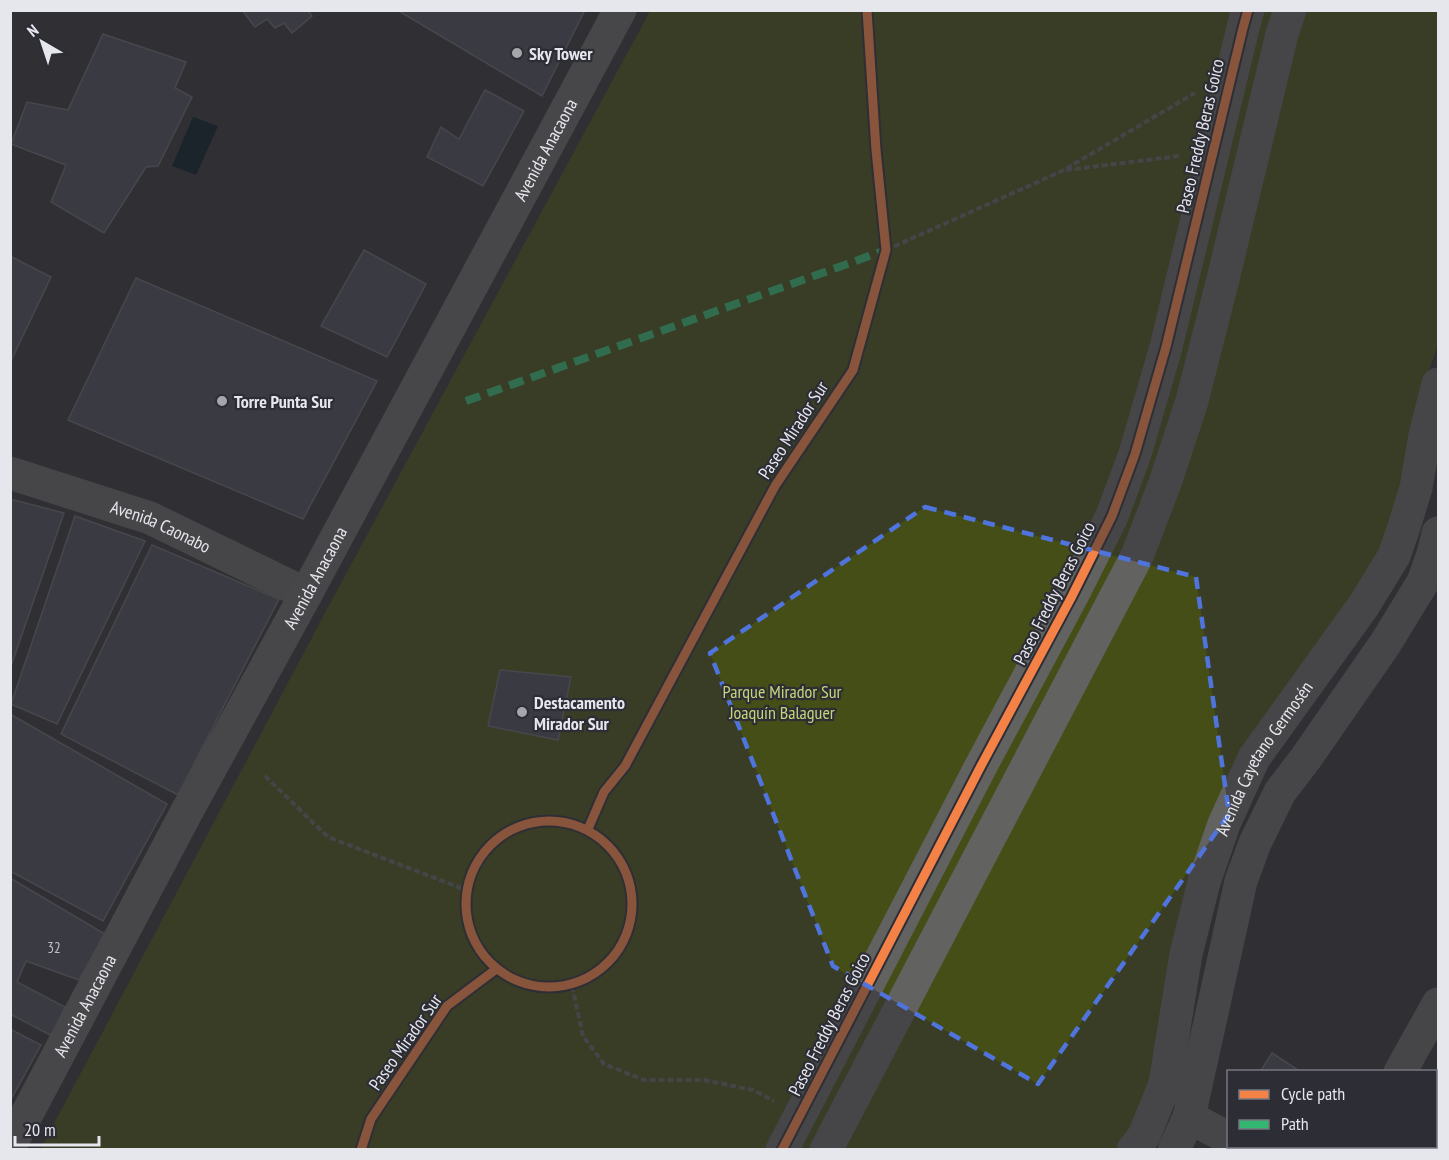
<svg xmlns="http://www.w3.org/2000/svg" width="1449" height="1160" viewBox="0 0 1449 1160" font-family="'PT Sans Narrow',sans-serif">
  <rect width="100%" height="100%" fill="#2f2f34"/>
  <!-- green -->
  <polygon fill="#454e16" points="650,11 1438,11 1438,345 1423,386 1402,485 1377,559 1278,702 1146,1096 1132,1129 1116,1149 40,1150 326,611"/>
  <!-- water -->
  <polygon fill="#04181e" points="193,117 218,126 196,175 172,166"/>
  <!-- building -->
  <g fill="#474753" stroke="#636368" stroke-width="1.5">
    <polygon points="242,10 308,10 312,16 292,33 284,23 275,28 267,19 255,27"/>
    <polygon points="397,10 585,10 542,96"/>
    <polygon points="103,34 186,62 175,88 192,97 158,166 146,167 104,233 51,202 66,165 11,144 27,102 68,110"/>
    <polygon points="485,90 524,111 483,186 427,157 441,127 459,139"/>
    <polygon points="364,250 426,284 387,357 321,326"/>
    <polygon points="10,256 51,277 10,363"/>
    <polygon points="136,278 377,381 303,519 68,420"/>
    <polygon points="10,499 64,513 10,669"/>
    <polygon points="75,516 145,541 57,724 11,704"/>
    <polygon points="152,545 279,599 178,795 61,734"/>
    <polygon points="500,670 571,677 558,740 488,726"/>
    <polygon points="10,714 167,804 103,921 10,871"/>
    <polygon points="10,878 105,934 79,980 26,961 17,982 65,1007 52,1036 10,1014"/>
    <polygon points="10,1029 41,1045 10,1101"/>
    <polygon points="1272,1053 1301,1072 1260,1072"/>
    <polygon points="1288,1146 1334,1146 1332,1150 1293,1150"/>
  </g>
  <g fill="none" stroke-linecap="round" stroke-linejoin="round">
    <!-- path -->
    <g stroke="#605f60" stroke-width="4" stroke-dasharray="6 3" stroke-linecap="butt">
      <polyline points="1066,170 1180,156"/>
      <polyline points="886,250 1062,171 1195,93"/>
      <polyline points="265,776 328,837 466,890"/>
      <circle cx="549" cy="904" r="83"/>
      <polyline points="588,829 604,792 625,766 775,486 853,370 886,250 876,150 867,10"/>
      <polyline points="572,986 583,1036 604,1064 644,1080 704,1080 753,1090 774,1101"/>
      <polyline points="361,1150 371,1119 447,1006 495,970"/>
    </g>
    <!-- minor -->
    <g stroke="#626261" stroke-width="33">
      <polyline points="1400,1072 1438,1004"/>
      <polyline points="1189,1117 1228,1138"/>
      <polyline points="1355,1150 1357,1146"/>
    </g>
    <!-- tertiary -->
    <g stroke="#626261" stroke-width="33">
      <path id="s1" d="M10,473l140,45 156,76"/>
      <polyline points="782,1150 982,764 1072,596 1112,516 1135,454 1166,347 1243,28 1248,10"/>
      <polyline points="826,1150 1137,556 1165,483 1192,401 1223,279 1282,34 1290,10"/>
      <path id="s2" d="M1133,1150l11,-14 21,-52 21,-130 18,-72 20,-58 30,-66 110,-153 30,-49 10,-29 12,-39 9,-53 13,-51"/>
      <polyline points="1174,1150 1189,1117 1241,881 1255,843 1280,792 1306,758 1385,644 1423,582 1433,554 1438,533"/>
    </g>
    <!-- secondary -->
    <path stroke="#656564" stroke-width="33" id="s3" d="M10,1146l176,-333 120,-219 314,-584"/>
    <!-- quiet -->
    <polyline stroke="#33b770" stroke-width="8" stroke-dasharray="15 8" stroke-linecap="butt" points="466,401 886,250"/>
    <!-- cycleway casing -->
    <g stroke="#2d2d36" stroke-width="13">
      <g id="cycleway">
        <circle cx="549" cy="904" r="83"/>
        <polyline points="588,829 604,792 625,766 775,486 853,370 886,250 876,150 867,10"/>
        <polyline points="361,1150 371,1119 447,1006 495,970"/>
        <polyline points="782,1150 982,764 1072,596 1112,516 1135,454 1166,347 1243,28 1248,10"/>
      </g>
    </g>
    <!-- cycleway -->
    <use href="#cycleway" stroke="#f48246" stroke-width="9"/>
  </g>
  <!-- marked area -->
  <path d="M0 0H1449V1160H0ZM925,507l271,70 33,237 -191,270 -205,-118 -123,-313z" fill="#2f2f34" fill-opacity=".55" fill-rule="evenodd"/>
  <path fill="none" stroke="#4f74dd" stroke-width="4.5" stroke-dasharray="12 8" stroke-linejoin="round" d="M925,507l271,70 33,237 -191,270 -205,-118 -123,-313z"/>
  <!-- markers -->
  <g fill="#a6a7ac" stroke="#2d2d36" stroke-width="2">
    <circle cx="517" cy="53" r="6"/>
    <circle cx="222" cy="401" r="6"/>
    <circle cx="522" cy="712" r="6"/>
  </g>
  <g text-anchor="middle" dominant-baseline="central" stroke-width="4.5" stroke-linejoin="round" paint-order="stroke">
    <!-- number labels -->
    <g font-size="15" fill="#bebfc6">
      <text x="54" y="947">32</text>
    </g>
    <!-- poi labels -->
    <g font-size="18" font-weight="bold" fill="#e6e7ed" stroke="#2d2d36" text-anchor="start">
      <text x="529" y="53">Sky Tower</text>
      <text x="234" y="401">Torre Punta Sur</text>
      <text x="534" y="702">Destacamento<tspan x="534" dy="21">Mirador Sur</tspan></text>
    </g>
    <!-- street labels -->
    <g font-size="18" fill="#e6e7ed" stroke="#2d2d36">
      <text transform="translate(1200 136) rotate(-77)">Paseo Freddy Beras Goico</text>
      <text stroke="none"><textPath href="#s3" startOffset="1131">Avenida Anacaona</textPath></text>
      <text transform="translate(793 430) rotate(-57)">Paseo Mirador Sur</text>
      <text stroke="none"><textPath href="#s1" startOffset="160">Avenida Caonabo</textPath></text>
      <text stroke="none"><textPath href="#s3" startOffset="645">Avenida Anacaona</textPath></text>
      <text transform="translate(1054 593) rotate(-63)">Paseo Freddy Beras Goico</text>
      <text stroke="none"><textPath href="#s2" startOffset="418">Avenida Cayetano Germosén</textPath></text>
      <text stroke="none"><textPath href="#s3" startOffset="159">Avenida Anacaona</textPath></text>
      <text transform="translate(829 1024) rotate(-63)">Paseo Freddy Beras Goico</text>
      <text transform="translate(405 1042) rotate(-55)">Paseo Mirador Sur</text>
    </g>
    <!-- park labels -->
    <g font-size="18" fill="#c4d679" stroke="#2d2d36">
      <text x="782" y="691">Parque Mirador Sur<tspan x="782" dy="21">Joaquín Balaguer</tspan></text>
    </g>
  </g>
  <!-- border -->
  <rect width="1449" height="1160" fill="none" stroke="#e6e7ed" stroke-width="24"/>
  <!-- legend -->
  <rect x="1227" y="1070" width="210" height="78" fill="#2d2d36" stroke="#77777f" stroke-width="1.5"/>
  <rect x="1239" y="1090" width="30" height="9" fill="#f48246" stroke="#77777f" stroke-width="1.5"/>
  <text x="1281" y="1100" font-size="18" fill="#e6e7ed">Cycle path</text>
  <rect x="1239" y="1120" width="30" height="9" fill="#33b770" stroke="#77777f" stroke-width="1.5"/>
  <text x="1281" y="1130" font-size="18" fill="#e6e7ed">Path</text>
  <!-- north arrow -->
  <g transform="translate(42 42) rotate(321)" stroke="#2d2d36" stroke-width="4.5" paint-order="stroke">
  <path d="M0-4.5L10 22L0 15L-10 22Z" fill="#e6e7ed"/>
  <text y="-9" font-size="16" font-weight="bold" text-anchor="middle" fill="#e6e7ed">N</text>
  </g>
  <!-- scale -->
  <path d="M15 1136v9h84v-9" fill="none" stroke="#e6e7ed" stroke-width="3"/>
  <text x="24" y="1136" font-size="18" fill="#e6e7ed" stroke="#2d2d36" stroke-width="4.5" paint-order="stroke">20 m</text>
</svg>
